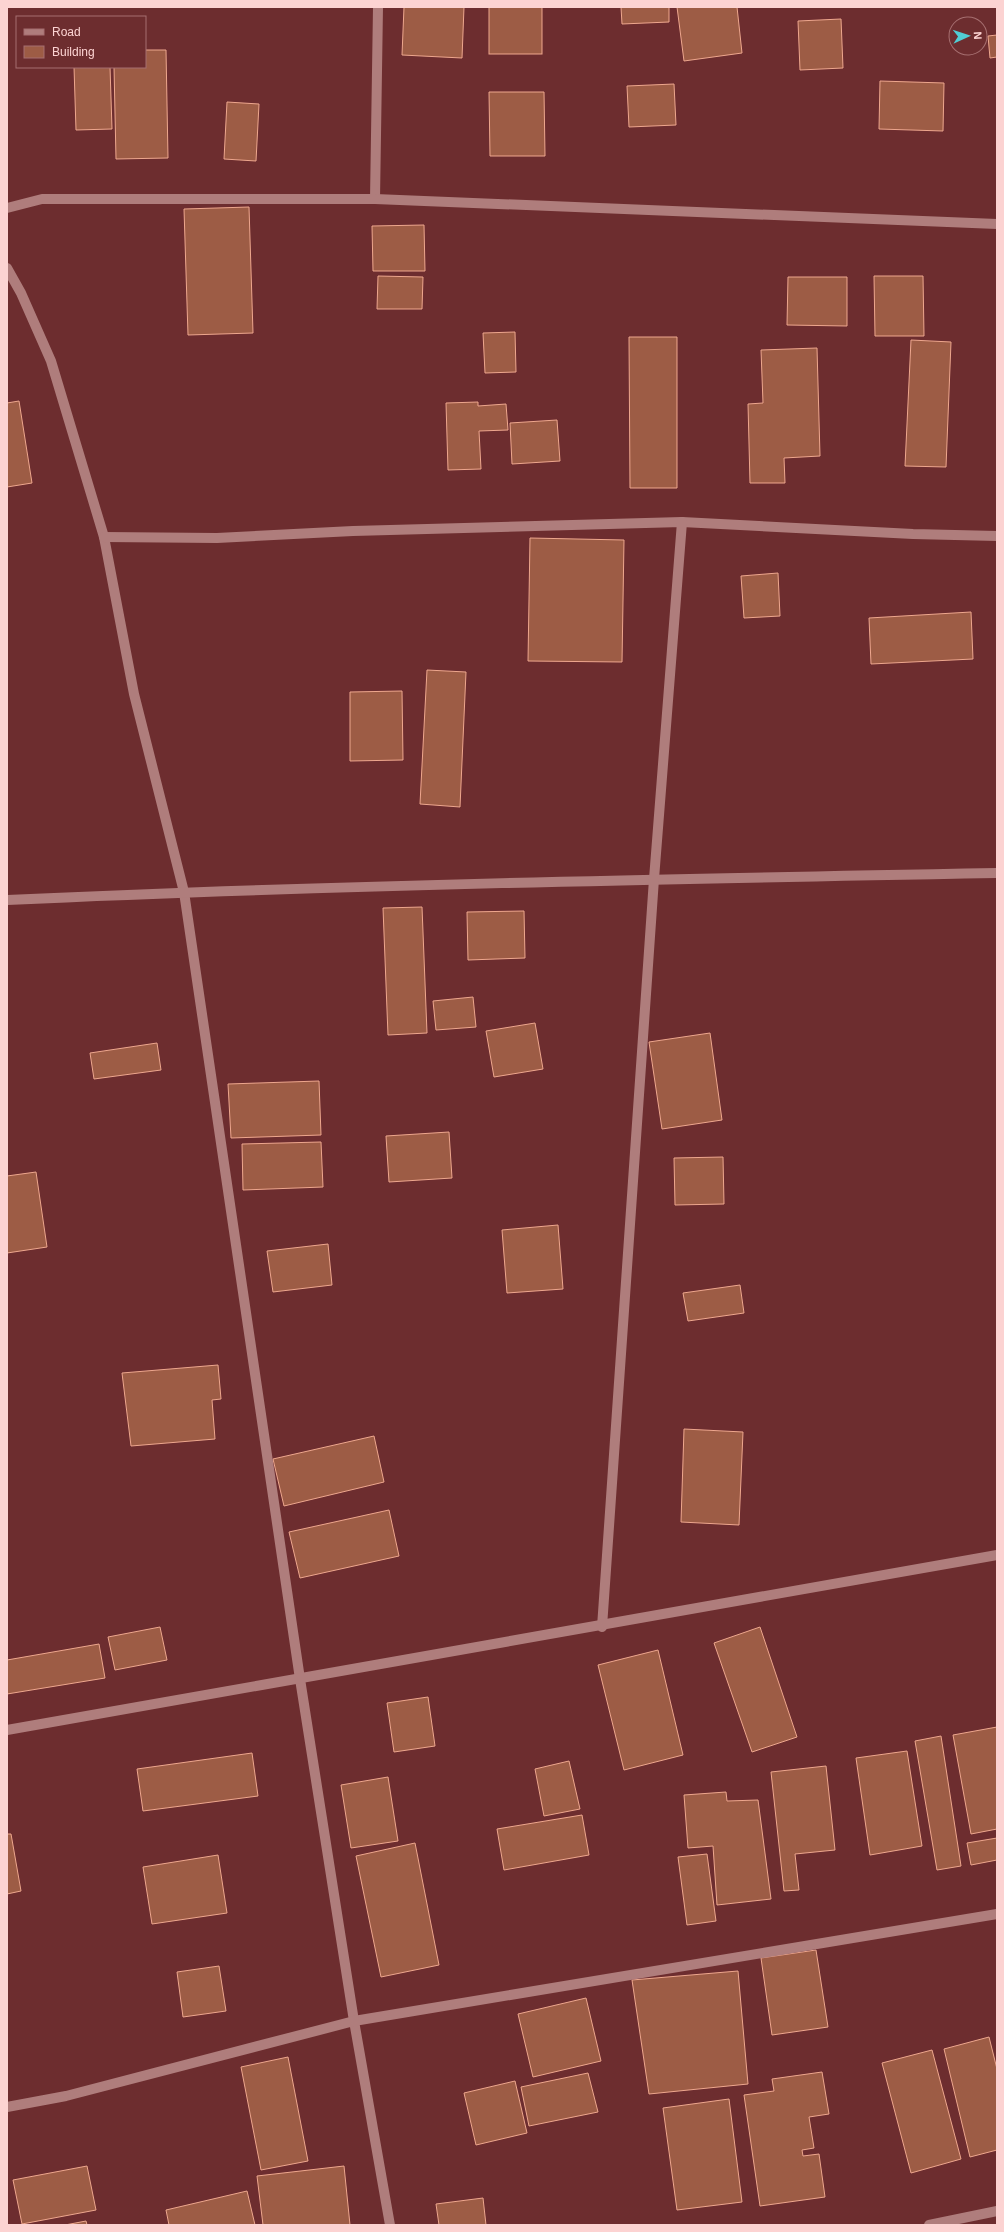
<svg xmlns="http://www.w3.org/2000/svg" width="1004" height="2232" viewBox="0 0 1004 2232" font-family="Arial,sans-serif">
  <rect width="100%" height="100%" fill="#6d2d2f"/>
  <!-- building -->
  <g fill="#9d5c45" stroke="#eea78e">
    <polygon points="404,7 464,7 462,58 402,55"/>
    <rect x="489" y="7" width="53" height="47"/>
    <polygon points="621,7 669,7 669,22 622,24"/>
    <polygon points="677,7 737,7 742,53 684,61"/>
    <polygon points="841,19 843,68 800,70 798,21"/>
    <polygon points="997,35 997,57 990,58 988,36"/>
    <polygon points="145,50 166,50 168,158 116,159 114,67 145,67"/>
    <polygon points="74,67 110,67 112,129 76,130"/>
    <polygon points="880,81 944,83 943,131 879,129"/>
    <polygon points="674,84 676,125 629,127 627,86"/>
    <polygon points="489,92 544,92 545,156 490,156"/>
    <polygon points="227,102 259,104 256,161 224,159"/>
    <polygon points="249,207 253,333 188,335 184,209"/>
    <polygon points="424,225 425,271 373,271 372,226"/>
    <polygon points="378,276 423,277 422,309 377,309"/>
    <polygon points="874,276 923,276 924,336 875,336"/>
    <polygon points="788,277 847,277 847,326 787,325"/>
    <polygon points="515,332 516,372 485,373 483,333"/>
    <polygon points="629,337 677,337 677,488 630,488"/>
    <polygon points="911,340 951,342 946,467 905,466"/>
    <polygon points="817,348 820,456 784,458 785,483 750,483 748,404 763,403 761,350"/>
    <polygon points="19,401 32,483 7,487 7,403"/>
    <polygon points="478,402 478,406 506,404 508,430 479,431 481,469 448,470 446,403"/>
    <polygon points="557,420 560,461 512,464 510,423"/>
    <polygon points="530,538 624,540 622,662 528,661"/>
    <polygon points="778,573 780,616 744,618 741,576"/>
    <polygon points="971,612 973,659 871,664 869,618"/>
    <polygon points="427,670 466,672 460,807 420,804"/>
    <polygon points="402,691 403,760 350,761 350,692"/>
    <polygon points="422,907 427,1033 388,1035 383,908"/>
    <polygon points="524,911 525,958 468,960 467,912"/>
    <polygon points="473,997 476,1027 436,1030 433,1001"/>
    <polygon points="535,1023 543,1069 494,1077 486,1031"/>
    <polygon points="710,1033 722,1120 662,1129 649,1042"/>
    <polygon points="157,1043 161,1070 94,1079 90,1053"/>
    <polygon points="319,1081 321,1135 231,1138 228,1084"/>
    <polygon points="449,1132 452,1178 389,1182 386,1136"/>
    <polygon points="321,1142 323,1187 243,1190 242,1144"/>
    <polygon points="723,1157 724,1204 675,1205 674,1158"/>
    <polygon points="36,1172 47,1247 7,1253 7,1176"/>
    <polygon points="558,1225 563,1289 507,1293 502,1230"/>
    <polygon points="328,1244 332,1285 273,1292 267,1251"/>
    <polygon points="740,1285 744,1313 688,1321 683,1293"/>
    <polygon points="218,1365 221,1399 212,1400 215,1439 131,1446 122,1373"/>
    <polygon points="684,1429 743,1432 739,1525 681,1522"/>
    <polygon points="374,1436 384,1482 284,1506 273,1459"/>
    <polygon points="389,1510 399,1556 300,1578 289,1532"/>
    <polygon points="160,1627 167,1660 115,1670 108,1637"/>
    <polygon points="760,1627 797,1737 752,1752 714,1643"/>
    <polygon points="99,1644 105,1678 7,1694 7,1660"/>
    <polygon points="658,1650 683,1755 624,1770 598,1665"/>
    <polygon points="428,1697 435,1746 394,1752 387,1703"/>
    <polygon points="997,1727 997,1829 971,1834 953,1735"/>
    <polygon points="941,1736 961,1866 937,1870 915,1741"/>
    <polygon points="907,1751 922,1846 870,1855 856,1758"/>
    <polygon points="252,1753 258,1796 143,1811 137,1769"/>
    <polygon points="569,1761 580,1809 544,1816 535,1769"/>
    <polygon points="826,1766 835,1850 795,1854 799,1890 784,1891 771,1772"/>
    <polygon points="388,1777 398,1841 351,1848 341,1785"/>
    <polygon points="726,1792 727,1801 758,1800 771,1899 717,1905 713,1846 688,1848 684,1795"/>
    <polygon points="582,1815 589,1855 504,1870 497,1829"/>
    <polygon points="7,1834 11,1834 21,1891 7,1894"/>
    <polygon points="997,1838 997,1860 971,1865 967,1843"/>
    <polygon points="415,1843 439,1965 381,1977 356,1856"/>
    <polygon points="707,1854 716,1921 687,1925 678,1857"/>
    <polygon points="218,1855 227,1913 152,1924 143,1867"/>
    <polygon points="816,1950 828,2027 772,2035 761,1958"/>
    <polygon points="219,1966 226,2011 183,2017 177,1972"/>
    <polygon points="738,1971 748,2084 649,2094 632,1980"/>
    <polygon points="586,1998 601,2061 533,2077 518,2014"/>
    <polygon points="989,2037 997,2069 997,2150 970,2157 944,2049"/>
    <polygon points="932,2050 961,2159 911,2173 882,2063"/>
    <polygon points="288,2057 308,2161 261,2170 241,2067"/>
    <polygon points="822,2072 829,2114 809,2117 814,2148 802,2150 803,2156 819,2154 825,2197 760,2206 744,2095 774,2091 772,2079"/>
    <polygon points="588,2073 598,2112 529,2126 521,2087"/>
    <polygon points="515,2081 527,2133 476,2145 464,2093"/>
    <polygon points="729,2099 742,2202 677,2210 663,2108"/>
    <polygon points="87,2166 96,2210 22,2224 13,2180"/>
    <polygon points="344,2166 350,2225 263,2225 257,2176"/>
    <polygon points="247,2191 255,2225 169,2225 166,2210"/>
    <polygon points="483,2198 486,2225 439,2225 436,2204"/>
    <polygon points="86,2221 87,2225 65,2225"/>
  </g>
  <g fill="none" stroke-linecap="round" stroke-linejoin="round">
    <!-- minor -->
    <g stroke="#af7d7c" stroke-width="10">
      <polyline points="375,199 378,7"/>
      <polyline points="7,208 42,199 375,199 997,224"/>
      <polyline points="7,268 21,293 51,361 104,537 134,694 184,892 300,1679 354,2021 390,2225"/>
      <polyline points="104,537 217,538 353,531 682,522 913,534 997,536"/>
      <path d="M7,900c330,-15 660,-21 990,-27"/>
      <polyline points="602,1627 654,879 682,522"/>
      <polyline points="7,1730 997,1555"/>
      <polyline points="7,2107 66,2096 354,2021 997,1914"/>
      <polyline points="929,2225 997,2211"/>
    </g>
  </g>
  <!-- border -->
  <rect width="1004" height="2232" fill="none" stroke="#fcd3d2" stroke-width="16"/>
  <!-- legend -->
  <rect x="16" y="16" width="130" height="52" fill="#6d2d2f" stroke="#a66f70"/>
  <rect x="24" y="29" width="20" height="6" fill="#af7d7c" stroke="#a66f70"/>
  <text x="52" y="36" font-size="12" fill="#fcd3d2">Road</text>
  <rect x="24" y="46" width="20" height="12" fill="#9d5c45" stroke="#a66f70"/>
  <text x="52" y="56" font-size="12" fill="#fcd3d2">Building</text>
  <!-- north arrow -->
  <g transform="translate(968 36) rotate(87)"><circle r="19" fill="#6d2d2f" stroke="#a66f70"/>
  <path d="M0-3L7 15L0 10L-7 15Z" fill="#51ccd3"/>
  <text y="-6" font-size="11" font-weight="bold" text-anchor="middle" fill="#fcd3d2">N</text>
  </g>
</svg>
